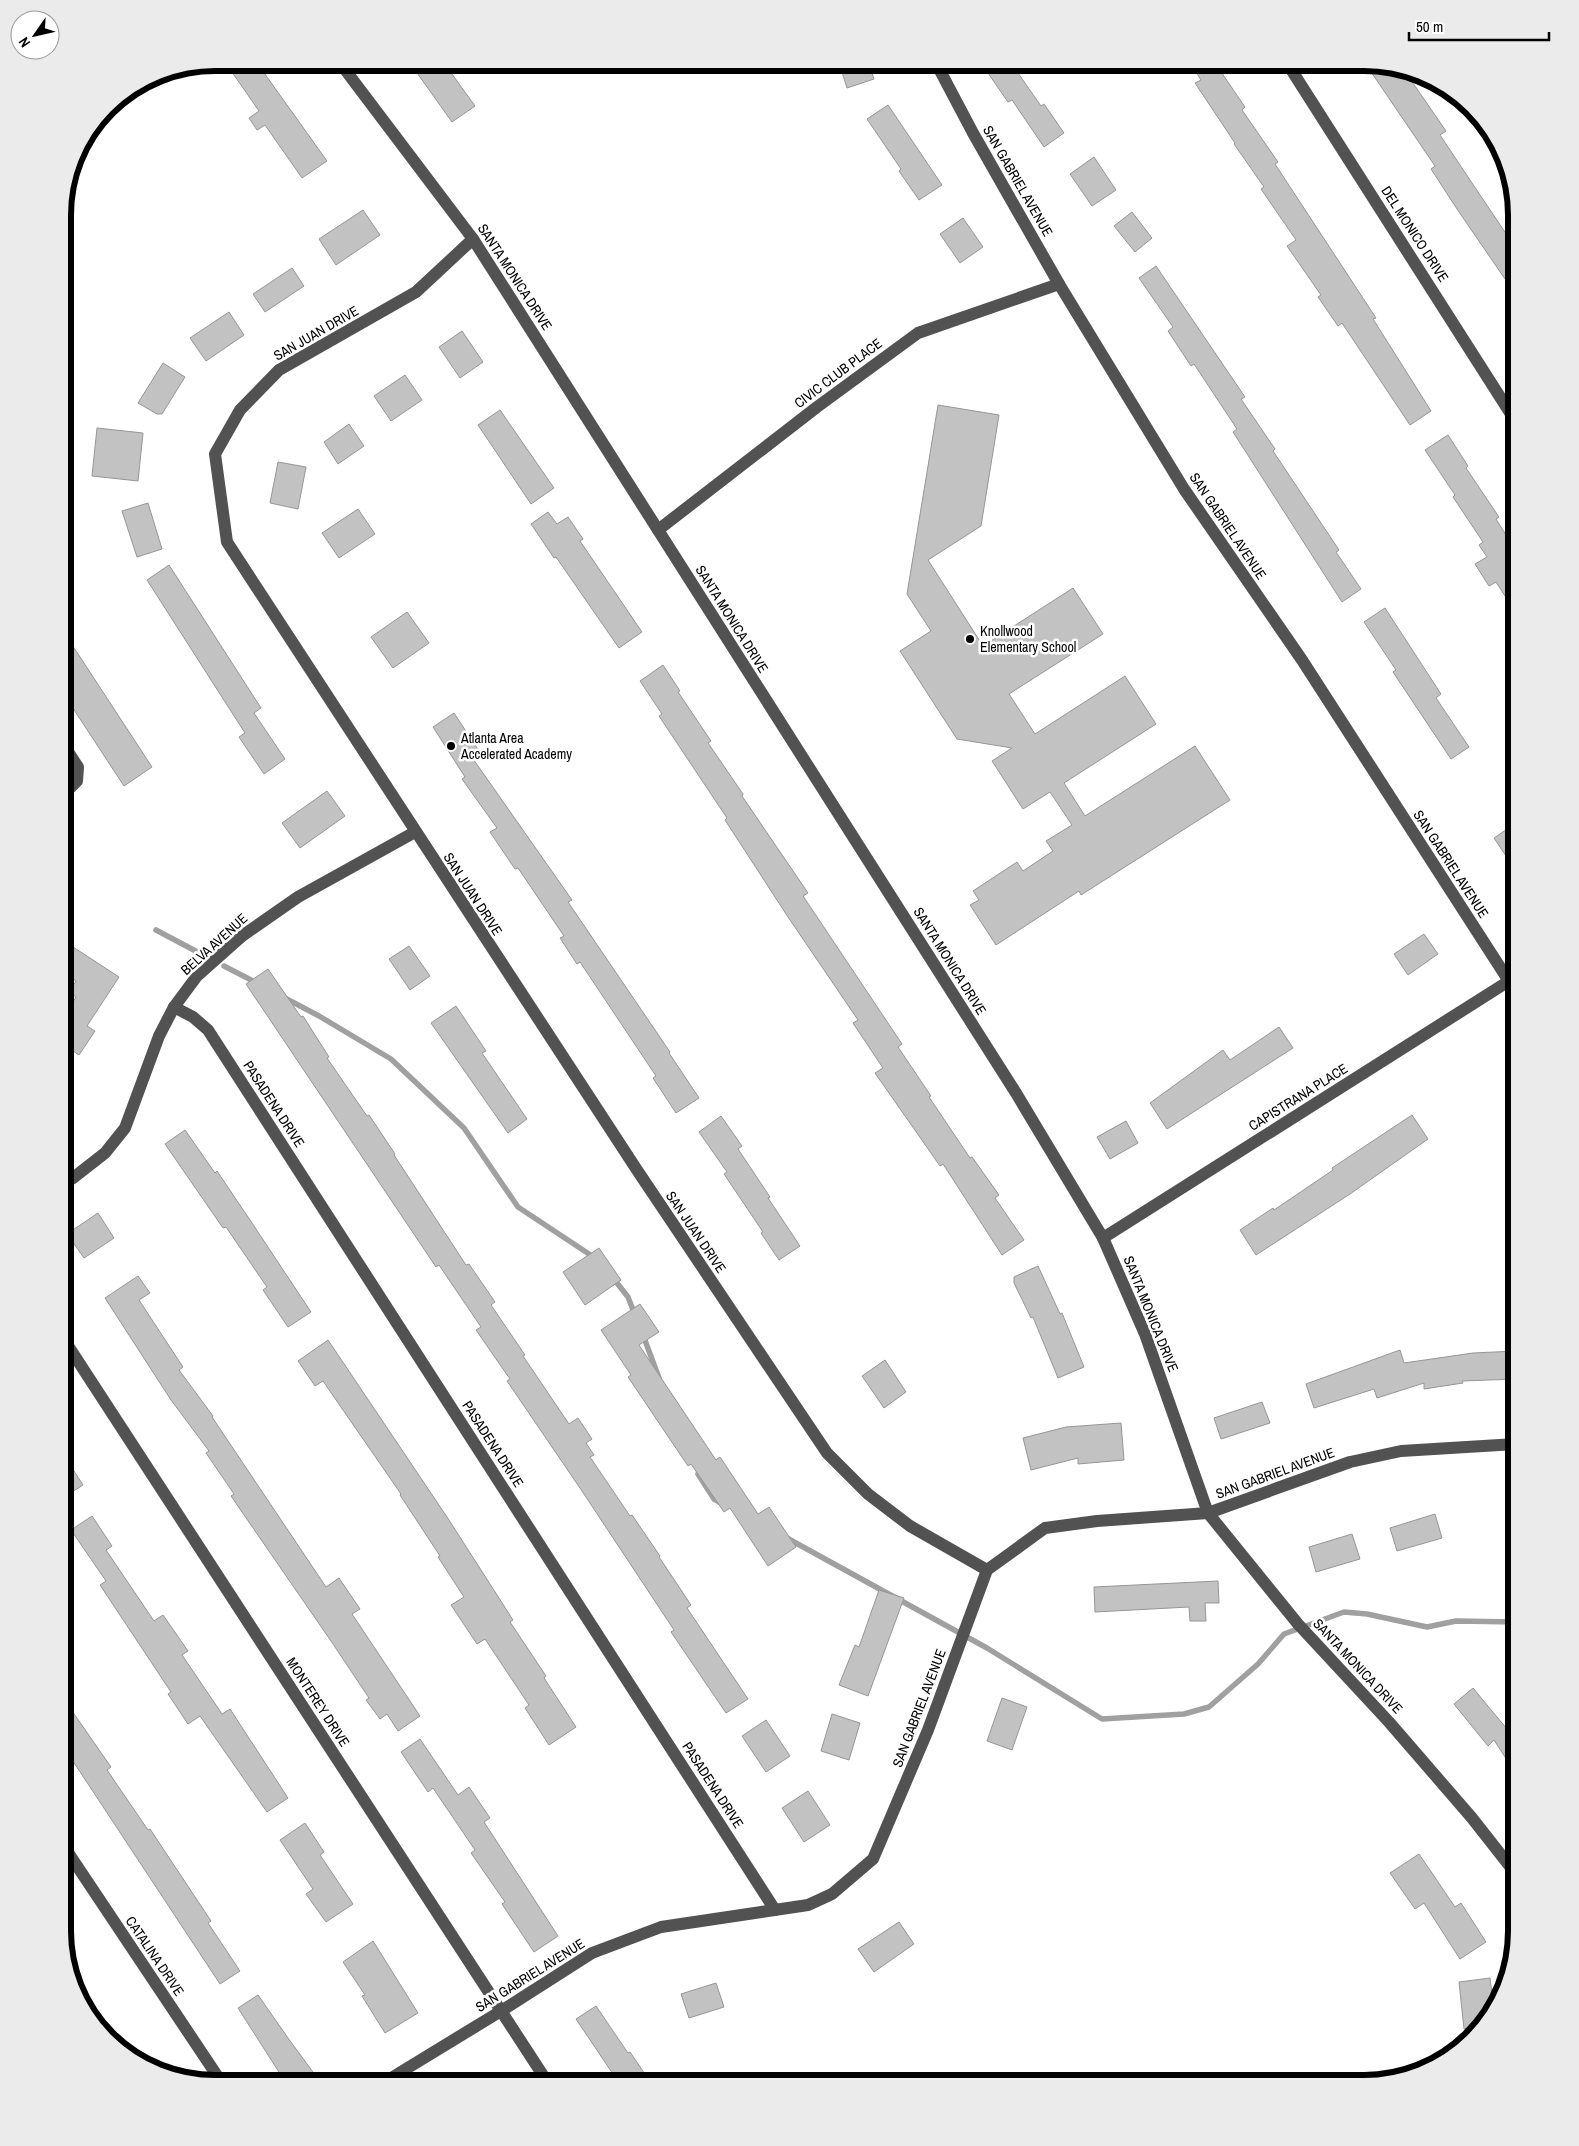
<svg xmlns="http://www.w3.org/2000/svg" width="1579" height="2146" viewBox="0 0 1579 2146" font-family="'Archivo Narrow',sans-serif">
  <rect width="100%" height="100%" fill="#fff"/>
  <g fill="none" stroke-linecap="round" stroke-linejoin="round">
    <!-- stream -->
    <g stroke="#a0a0a0" stroke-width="5.5">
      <polyline points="156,930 205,956"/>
      <polyline points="224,966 257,983"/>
      <polyline points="283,997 319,1016 391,1059 464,1128 518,1207 595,1258"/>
      <polyline points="613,1278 628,1297 635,1315"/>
      <polyline points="643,1335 659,1378"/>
      <polyline points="698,1474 714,1499 721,1503"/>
      <polyline points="785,1537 987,1648 1102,1719 1184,1714 1209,1707 1258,1664 1284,1634 1344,1612 1367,1614 1427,1627 1456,1621 1516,1622"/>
    </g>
  </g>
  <!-- building -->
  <g fill="#c2c2c2" stroke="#969696">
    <polygon points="225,62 257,63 327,161 302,178 265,125 257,130 249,118 259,111"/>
    <polygon points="410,63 444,63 475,106 452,122"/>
    <polygon points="839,63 869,63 874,79 847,88"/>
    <polygon points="1003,63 1011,63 1041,106 1044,104 1064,133 1044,147 1012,100 1008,102 988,73"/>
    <polygon points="1190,63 1215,63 1245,107 1242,110 1278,162 1275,164 1376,318 1373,319 1431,411 1410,425 1342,323 1338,326 1318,297 1321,295 1287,246 1296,240 1261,189 1264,187 1234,144 1235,143 1195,83 1201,80"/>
    <polygon points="1365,63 1374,63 1406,73 1446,131 1440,135 1472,183 1511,241 1516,238 1516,295 1457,209 1431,169 1435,166"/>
    <polygon points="888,105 942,185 919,200 899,171 901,169 867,119"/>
    <polygon points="1094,157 1116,190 1092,206 1070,174"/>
    <polygon points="363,210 380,235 336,265 319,239"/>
    <polygon points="1132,212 1152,238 1135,252 1114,226"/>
    <polygon points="963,218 983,247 960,263 940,234"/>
    <polygon points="1156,266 1245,397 1241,399 1275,449 1273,451 1339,550 1336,552 1361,589 1342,602 1233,432 1237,429 1194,364 1191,366 1168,331 1173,327 1139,278"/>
    <polygon points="292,268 304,286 265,312 253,294"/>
    <polygon points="229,312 244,335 206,361 190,338"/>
    <polygon points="462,331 483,362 460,378 439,347"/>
    <polygon points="163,363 185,377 162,414 157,414 138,403"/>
    <polygon points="405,375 422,400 391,421 374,396"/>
    <polygon points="938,405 999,415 981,526 928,560 983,646 1073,588 1103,634 1009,694 1035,734 1125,676 1156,724 1064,783 1085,816 1195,746 1230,800 1081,895 1079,891 996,945 970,905 979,900 973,891 1017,862 1023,871 1053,851 1046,841 1072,825 1050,792 1023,809 992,761 1012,748 957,739 900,651 931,631 907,594"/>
    <polygon points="500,410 554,488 531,504 478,425"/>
    <polygon points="349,424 364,446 338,464 324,442"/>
    <polygon points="97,428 143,433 138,481 92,476"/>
    <polygon points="1448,435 1468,466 1466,468 1499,517 1496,519 1516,551 1516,613 1496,582 1489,586 1475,564 1487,557 1479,545 1483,542 1453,497 1455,495 1425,450"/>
    <polygon points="278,462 306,467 298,509 270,503"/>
    <polygon points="148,503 162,549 137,557 122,511"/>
    <polygon points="358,509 375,534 339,558 322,533"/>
    <polygon points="548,512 557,524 568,517 583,539 580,541 642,632 619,648 556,557 554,558 531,524"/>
    <polygon points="169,565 261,708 254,713 285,759 264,774 239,737 245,733 147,580"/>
    <polygon points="1385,608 1441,694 1436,698 1469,747 1451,759 1393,672 1396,670 1364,622"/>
    <polygon points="407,612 429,643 393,668 371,637"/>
    <polygon points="63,631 152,767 124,786 63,693"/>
    <polygon points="663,665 680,691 678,692 711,741 708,743 743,794 742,796 808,893 803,896 902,1044 898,1047 931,1096 929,1097 970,1158 972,1157 999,1195 995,1198 1024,1240 1002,1255 943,1164 940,1166 875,1073 883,1068 853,1023 858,1020 788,917 725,820 727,818 659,716 662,714 640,681"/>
    <polygon points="454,713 479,751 471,756 572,900 568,902 670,1052 669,1053 699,1098 676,1113 653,1078 656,1076 580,962 577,964 560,938 564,936 518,868 515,869 490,832 497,828 462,779 465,777 433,727"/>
    <polygon points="327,791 345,816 300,848 282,823"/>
    <polygon points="1516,823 1516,871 1494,838"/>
    <polygon points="1424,934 1438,954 1408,975 1394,954"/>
    <polygon points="70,945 119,977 87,1026 95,1031 79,1055 63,1044 63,1018 76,997 69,992 76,981 63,973 63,955"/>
    <polygon points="409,946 430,976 410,990 389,959"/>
    <polygon points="268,969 301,1017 303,1016 329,1057 327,1058 367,1116 369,1115 395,1154 394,1155 466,1265 469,1264 495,1302 491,1305 525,1355 523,1356 569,1424 578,1418 592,1439 586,1443 594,1455 590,1457 630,1516 632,1515 660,1556 659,1557 691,1605 687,1608 748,1699 726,1713 671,1632 674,1630 582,1491 507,1381 510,1379 476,1330 481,1327 439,1265 436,1267 246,984"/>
    <polygon points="456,1006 486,1051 482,1053 527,1119 508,1133 431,1023"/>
    <polygon points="1279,1027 1293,1048 1167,1129 1150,1103 1223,1050 1230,1060"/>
    <polygon points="1412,1115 1428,1139 1350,1194 1256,1255 1240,1230 1273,1208 1274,1210 1333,1170 1332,1168"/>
    <polygon points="721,1116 742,1146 738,1149 770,1197 768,1198 800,1246 779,1260 761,1233 763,1232 724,1174 727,1172 699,1132"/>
    <polygon points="1126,1121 1138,1143 1110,1159 1097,1137"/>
    <polygon points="185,1130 215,1173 217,1171 252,1223 311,1312 288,1327 263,1290 267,1287 226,1227 223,1228 165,1144"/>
    <polygon points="98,1213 114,1238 84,1258 67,1234"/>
    <polygon points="599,1248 621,1280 585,1305 563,1272"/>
    <polygon points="1038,1266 1060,1314 1062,1313 1084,1367 1058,1378 1033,1317 1031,1318 1014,1283 1014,1277"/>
    <polygon points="138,1276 150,1293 139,1300 183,1367 179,1370 213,1416 212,1417 326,1587 339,1578 360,1609 352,1614 420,1716 398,1731 387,1714 380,1719 366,1700 369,1698 333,1644 231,1496 234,1494 206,1453 209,1451 171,1400 105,1298"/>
    <polygon points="640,1304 659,1332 639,1345 716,1460 720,1457 758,1514 769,1507 796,1547 768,1566 730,1508 724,1512 691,1464 688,1466 628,1377 631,1375 601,1330"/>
    <polygon points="328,1340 449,1520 513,1620 510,1622 546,1676 544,1678 576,1727 549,1745 525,1708 529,1705 485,1639 477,1644 451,1605 464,1597 438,1557 440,1556 400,1495 401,1494 323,1381 315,1386 298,1361"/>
    <polygon points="1400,1350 1404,1363 1473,1353 1516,1351 1516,1379 1462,1381 1463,1383 1424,1389 1424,1383 1377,1398 1374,1389 1314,1408 1306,1384"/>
    <polygon points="885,1360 906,1392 884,1408 862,1376"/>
    <polygon points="1262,1402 1270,1423 1221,1439 1214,1418"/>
    <polygon points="1121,1423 1124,1460 1078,1464 1078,1458 1031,1470 1023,1438 1066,1427"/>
    <polygon points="63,1454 83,1485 63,1498"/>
    <polygon points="1435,1514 1442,1538 1397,1551 1390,1528"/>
    <polygon points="92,1516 112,1546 106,1550 154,1621 163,1615 188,1651 182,1655 222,1714 230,1709 288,1798 267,1812 200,1716 188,1724 168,1694 171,1692 100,1585 106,1581 71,1530"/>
    <polygon points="1352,1534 1360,1559 1316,1572 1309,1547"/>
    <polygon points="1218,1581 1219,1603 1205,1603 1206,1621 1190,1621 1189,1607 1095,1612 1094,1587"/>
    <polygon points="879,1590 904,1598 868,1696 839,1685 855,1645 859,1647"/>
    <polygon points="1473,1688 1516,1740 1516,1774 1494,1740 1488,1746 1454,1704"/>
    <polygon points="63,1698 111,1767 107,1770 148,1830 150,1829 211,1921 208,1923 240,1971 220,1984 63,1746"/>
    <polygon points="1002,1698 1027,1707 1012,1750 987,1741"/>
    <polygon points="832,1714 860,1723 849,1760 821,1751"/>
    <polygon points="766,1720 790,1756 766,1772 742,1736"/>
    <polygon points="420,1739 458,1795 469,1787 490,1818 484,1822 558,1936 534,1952 502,1904 505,1902 471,1853 475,1850 433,1788 428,1792 401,1752"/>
    <polygon points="808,1791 830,1825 804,1842 782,1808"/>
    <polygon points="305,1823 324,1852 320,1855 353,1904 326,1922 306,1894 313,1889 280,1840"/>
    <polygon points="1419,1854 1455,1907 1461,1903 1486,1942 1460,1959 1424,1903 1415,1909 1390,1873"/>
    <polygon points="899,1922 914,1944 874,1972 858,1949"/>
    <polygon points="373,1941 418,2013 385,2033 362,1996 365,1995 343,1962"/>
    <polygon points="1490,1978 1494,2009 1476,2028 1464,2029 1459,1982"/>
    <polygon points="716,1983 724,2007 689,2018 681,1994"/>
    <polygon points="258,1995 288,2038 321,2083 286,2083 238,2008"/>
    <polygon points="596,2006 628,2053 630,2052 651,2083 619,2083 576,2019"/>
  </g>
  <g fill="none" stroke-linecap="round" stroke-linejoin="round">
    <!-- minor -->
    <g stroke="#525252" stroke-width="12">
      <polyline points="340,63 473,239 1016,1093 1103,1238 1145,1334 1208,1513 1298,1624 1389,1722 1472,1818 1516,1874"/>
      <polyline points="936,63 973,133 1059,284 1184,489 1302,660 1516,992"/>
      <polyline points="1287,63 1516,422"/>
      <polyline points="473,239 416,292 279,370 240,410 215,454 227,542 637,1170 827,1453 868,1494 910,1526 987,1570"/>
      <polyline points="658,530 817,407 918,333 1059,284"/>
      <polyline points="63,795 77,781 78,767 63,744"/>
      <polyline points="174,1007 193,1017 208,1030 775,1910"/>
      <polyline points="63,1184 73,1178 105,1153 125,1128 159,1036 174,1007 197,976 242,936 298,897 415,832"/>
      <polyline points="1103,1238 1509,981"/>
      <polyline points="63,1338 548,2083"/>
      <polyline points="63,1845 222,2083"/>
      <polyline points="383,2083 501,2011 592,1953 661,1927 808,1905 832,1894 873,1859 928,1730 987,1570 1045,1528 1097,1521 1208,1513 1350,1462 1401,1451 1516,1444"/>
    </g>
  </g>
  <!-- markers -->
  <g fill="#000" stroke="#fff" stroke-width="2">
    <circle cx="970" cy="639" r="5"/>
    <circle cx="451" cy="746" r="5"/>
  </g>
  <g text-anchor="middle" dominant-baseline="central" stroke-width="5" stroke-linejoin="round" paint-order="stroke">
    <!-- street labels -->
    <g font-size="14" fill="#000" stroke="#fff">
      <text transform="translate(1018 181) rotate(60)">SAN GABRIEL AVENUE</text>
      <text transform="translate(1415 234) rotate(57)">DEL MONICO DRIVE</text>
      <text transform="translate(515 277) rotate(57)">SANTA MONICA DRIVE</text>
      <text transform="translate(316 333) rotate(-30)">SAN JUAN DRIVE</text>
      <text transform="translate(838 373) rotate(-37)">CIVIC CLUB PLACE</text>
      <text transform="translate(1228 526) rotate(56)">SAN GABRIEL AVENUE</text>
      <text transform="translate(732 619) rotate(58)">SANTA MONICA DRIVE</text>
      <text transform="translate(1451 864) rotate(57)">SAN GABRIEL AVENUE</text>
      <text transform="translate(473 894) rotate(57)">SAN JUAN DRIVE</text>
      <text transform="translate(214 944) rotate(-42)">BELVA AVENUE</text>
      <text transform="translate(950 961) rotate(58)">SANTA MONICA DRIVE</text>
      <text transform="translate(1298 1097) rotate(-32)">CAPISTRANA PLACE</text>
      <text transform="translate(274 1104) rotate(57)">PASADENA DRIVE</text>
      <text transform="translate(696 1232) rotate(56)">SAN JUAN DRIVE</text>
      <text transform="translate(1151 1314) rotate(68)">SANTA MONICA DRIVE</text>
      <text transform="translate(493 1444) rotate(57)">PASADENA DRIVE</text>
      <text transform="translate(1275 1473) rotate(-20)">SAN GABRIEL AVENUE</text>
      <text transform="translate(1358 1666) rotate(47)">SANTA MONICA DRIVE</text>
      <text transform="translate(318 1702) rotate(57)">MONTEREY DRIVE</text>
      <text transform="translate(919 1708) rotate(-69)">SAN GABRIEL AVENUE</text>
      <text transform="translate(713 1785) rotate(57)">PASADENA DRIVE</text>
      <text transform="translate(155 1956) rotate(56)">CATALINA DRIVE</text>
      <text transform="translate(530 1975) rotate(-32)">SAN GABRIEL AVENUE</text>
    </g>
    <!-- poi labels -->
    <g font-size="14" fill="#000" stroke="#fff" text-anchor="start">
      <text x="980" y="631">Knollwood<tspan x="980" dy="16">Elementary School</tspan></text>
      <text x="461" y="738">Atlanta Area<tspan x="461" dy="16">Accelerated Academy</tspan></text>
    </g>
  </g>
  <!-- crop -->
  <path d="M0 0H1579V2146H0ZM215 71H1364A144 144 0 0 1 1508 215V1931A144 144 0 0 1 1364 2075H215A144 144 0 0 1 71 1931V215A144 144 0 0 1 215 71Z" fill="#ebebeb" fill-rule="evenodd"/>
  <path fill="none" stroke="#000" stroke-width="6" d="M215 71H1364A144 144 0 0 1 1508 215V1931A144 144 0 0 1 1364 2075H215A144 144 0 0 1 71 1931V215A144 144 0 0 1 215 71Z"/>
  <!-- north arrow -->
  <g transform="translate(35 35) rotate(236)"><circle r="24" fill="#ffffff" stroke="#999999"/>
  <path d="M0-4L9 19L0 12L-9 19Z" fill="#000000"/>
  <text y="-8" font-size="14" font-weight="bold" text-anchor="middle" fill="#000000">N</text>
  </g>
  <!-- scale -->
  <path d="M1409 32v8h140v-8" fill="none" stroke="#000000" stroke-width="2.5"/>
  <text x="1416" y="32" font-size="15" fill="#000000" stroke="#ffffff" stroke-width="4" paint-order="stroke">50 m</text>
</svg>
